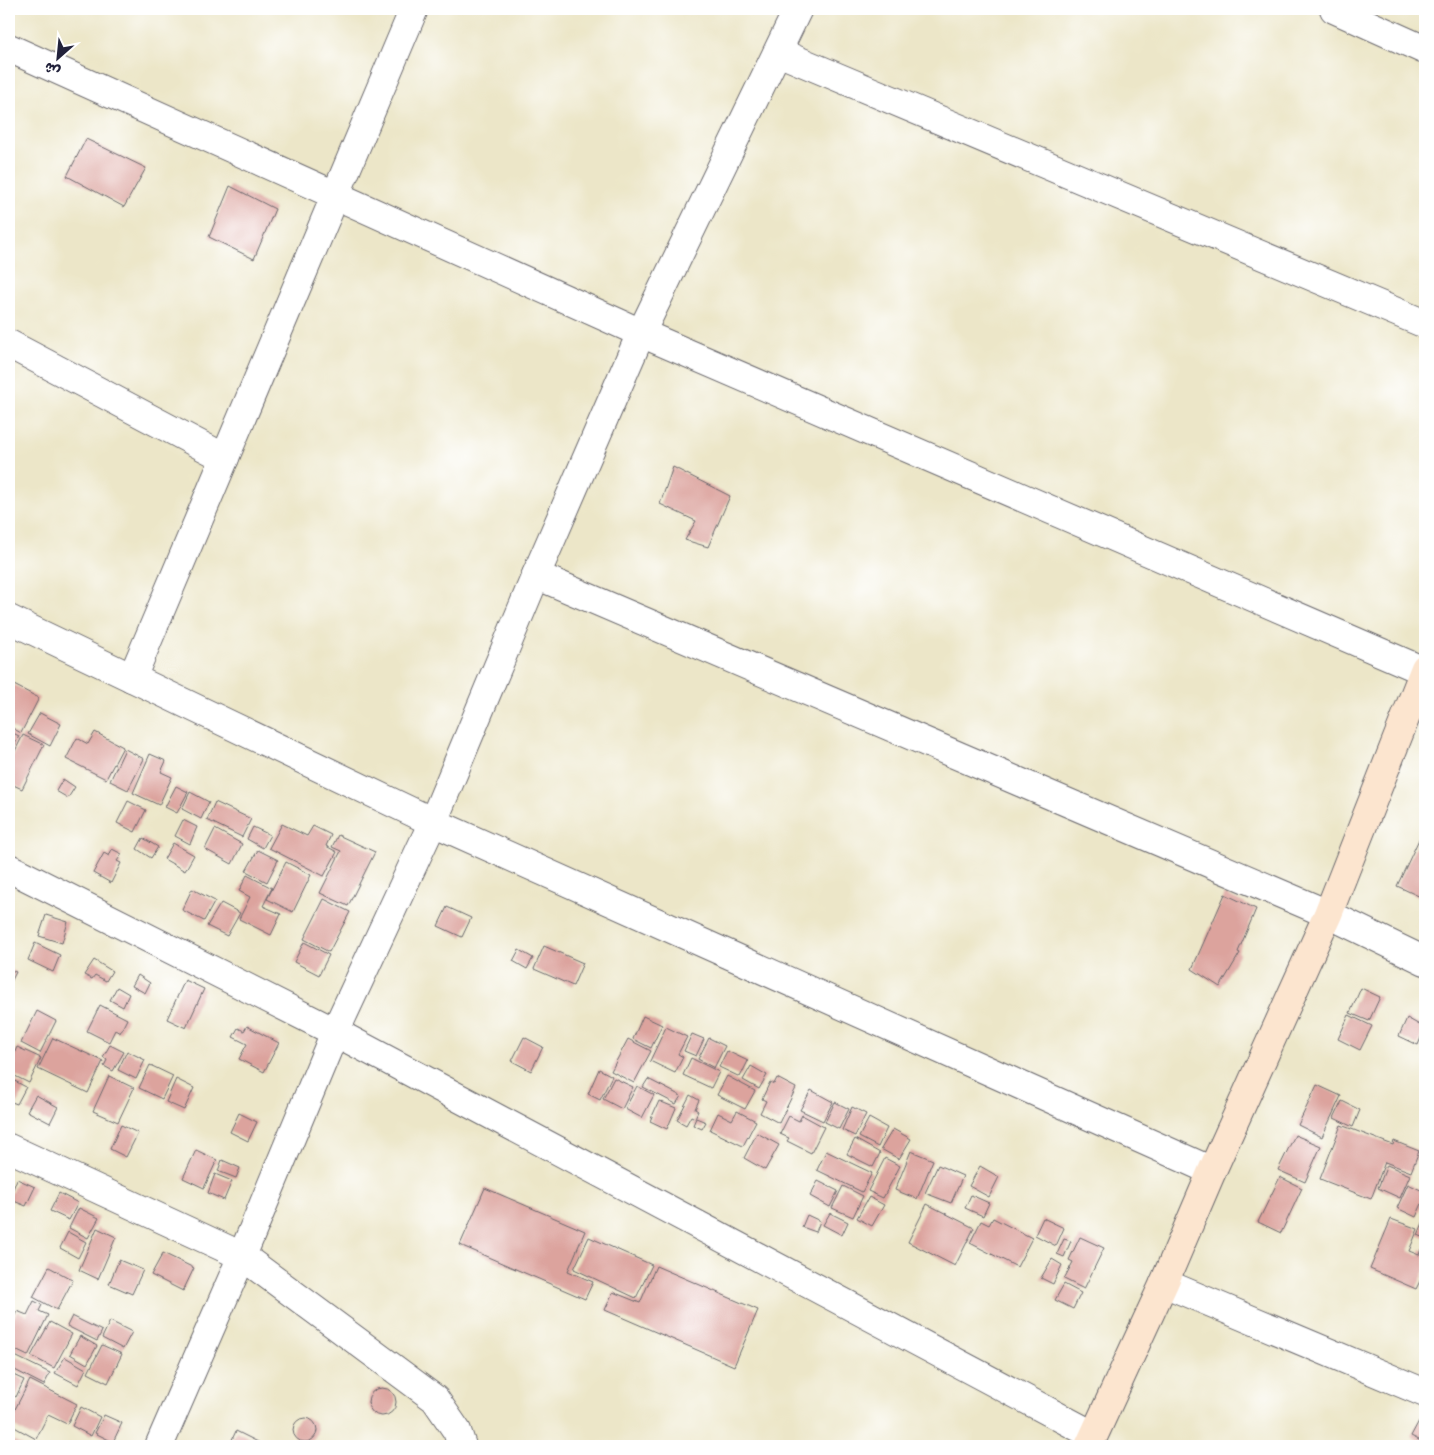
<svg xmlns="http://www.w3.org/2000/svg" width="1434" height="1455" viewBox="0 0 1434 1455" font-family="Dekko,'Playpen Sans Arabic',sans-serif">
  <rect width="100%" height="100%" fill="#fff"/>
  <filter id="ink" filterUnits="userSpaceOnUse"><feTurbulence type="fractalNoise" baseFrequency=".02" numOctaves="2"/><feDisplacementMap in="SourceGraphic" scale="10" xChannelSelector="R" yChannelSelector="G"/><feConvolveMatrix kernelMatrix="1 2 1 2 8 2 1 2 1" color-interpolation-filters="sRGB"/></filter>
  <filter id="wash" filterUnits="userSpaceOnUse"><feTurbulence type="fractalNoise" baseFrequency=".0096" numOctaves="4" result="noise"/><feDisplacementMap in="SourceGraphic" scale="20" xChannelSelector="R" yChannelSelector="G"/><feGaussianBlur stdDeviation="1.12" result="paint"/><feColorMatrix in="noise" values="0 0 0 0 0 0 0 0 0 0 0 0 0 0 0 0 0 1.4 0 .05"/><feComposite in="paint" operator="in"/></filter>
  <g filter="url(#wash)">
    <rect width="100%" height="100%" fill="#ece6c8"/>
    <g id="blocks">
      <!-- building -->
      <g fill="#dca39d">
        <polygon points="86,139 146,168 124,207 67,176"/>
        <polygon points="230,186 275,209 254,259 209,237"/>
        <polygon points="673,467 730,496 708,547 685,540 696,521 660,504"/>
        <polygon points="14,685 39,698 21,733 9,726 9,694"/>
        <polygon points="40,713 61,724 50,746 28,734"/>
        <polygon points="9,731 19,736 9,756"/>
        <polygon points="95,732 123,747 106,779 66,759 77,738 88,744"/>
        <polygon points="23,735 44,745 22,789 9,783 9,763"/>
        <polygon points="125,749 144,759 128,790 110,781"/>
        <polygon points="150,754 166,761 161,772 172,777 159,805 133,793"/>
        <polygon points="63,779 75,787 68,798 56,791"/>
        <polygon points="176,786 188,792 177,813 165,807"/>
        <polygon points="190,792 209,802 201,819 182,809"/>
        <polygon points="128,801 146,810 135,832 117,823"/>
        <polygon points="215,802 251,819 242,837 207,820"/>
        <polygon points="183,820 197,827 190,844 175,836"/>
        <polygon points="282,824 307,836 313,826 331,835 326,846 337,852 324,876 269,848"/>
        <polygon points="253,827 270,835 263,848 247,839"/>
        <polygon points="215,829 242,844 232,864 205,849"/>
        <polygon points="338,835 375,852 348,906 320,893 341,851 332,847"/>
        <polygon points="1421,835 1425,837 1425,899 1397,886"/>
        <polygon points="143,838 158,847 151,858 137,849"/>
        <polygon points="173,843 194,855 185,871 164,859"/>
        <polygon points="112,849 122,854 117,861 121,863 111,883 93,873 104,853 109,856"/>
        <polygon points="258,850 278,860 267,882 246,871"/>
        <polygon points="286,862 311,875 293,912 267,899"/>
        <polygon points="247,875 272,888 263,906 281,914 271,935 239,919 250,897 239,891"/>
        <polygon points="192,889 215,901 204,921 182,910"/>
        <polygon points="1225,894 1256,909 1238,952 1240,953 1220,987 1192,969"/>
        <polygon points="324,899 350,912 329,952 304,939"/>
        <polygon points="221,903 240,913 227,936 207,926"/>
        <polygon points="447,907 471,918 462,937 438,926"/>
        <polygon points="46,915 68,922 62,943 39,936"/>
        <polygon points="304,942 329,955 319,975 294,962"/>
        <polygon points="35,943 60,955 53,972 28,960"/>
        <polygon points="544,946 583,963 573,986 534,969"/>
        <polygon points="519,950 533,958 527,969 513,961"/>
        <polygon points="94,960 112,971 106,981 95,975 92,979 84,975"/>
        <polygon points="9,969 16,972 9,986"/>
        <polygon points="138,975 150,983 145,993 132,986"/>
        <polygon points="185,980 204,989 186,1028 167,1019"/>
        <polygon points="117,987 129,994 123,1007 110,1000"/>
        <polygon points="1361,988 1380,997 1369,1021 1350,1013"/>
        <polygon points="100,1005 127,1019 120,1033 115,1030 109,1042 87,1031"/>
        <polygon points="37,1011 56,1021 40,1053 21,1043"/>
        <polygon points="1349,1015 1372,1026 1360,1050 1338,1039"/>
        <polygon points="643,1016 662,1025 651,1048 633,1039"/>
        <polygon points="1407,1018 1425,1028 1418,1045 1399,1036"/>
        <polygon points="247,1026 279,1043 264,1072 239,1059 247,1044 233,1037 238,1028 244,1031"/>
        <polygon points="666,1027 687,1037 678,1054 683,1057 675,1073 650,1061"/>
        <polygon points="692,1034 704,1039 696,1056 684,1051"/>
        <polygon points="524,1037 543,1047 531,1071 512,1061"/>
        <polygon points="53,1038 103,1061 88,1093 38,1069"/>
        <polygon points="709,1038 725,1046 714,1068 698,1059"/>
        <polygon points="628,1039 651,1051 634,1083 611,1071"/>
        <polygon points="110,1045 124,1052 113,1071 104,1066 107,1060 103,1057"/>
        <polygon points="17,1047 41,1058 29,1083 9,1073 9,1066"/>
        <polygon points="127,1051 145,1060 136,1079 118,1070"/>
        <polygon points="727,1051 748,1061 740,1077 719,1067"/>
        <polygon points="691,1058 719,1072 711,1088 683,1075"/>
        <polygon points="150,1065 173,1076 162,1099 139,1088"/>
        <polygon points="751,1066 767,1075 759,1089 743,1080"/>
        <polygon points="599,1069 612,1076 600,1100 588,1094"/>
        <polygon points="109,1076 134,1088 118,1122 93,1111"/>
        <polygon points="727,1076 755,1091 745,1109 717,1095"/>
        <polygon points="9,1078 26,1087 17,1104 9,1101"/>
        <polygon points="614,1078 633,1087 622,1109 603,1099"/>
        <polygon points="777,1078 796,1088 779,1123 760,1113 766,1101 762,1099 770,1082 774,1084"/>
        <polygon points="176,1079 194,1088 184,1110 166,1102"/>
        <polygon points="648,1079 681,1096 676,1104 643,1087"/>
        <polygon points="1317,1085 1341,1096 1322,1137 1298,1125"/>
        <polygon points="637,1086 654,1095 642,1118 625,1109"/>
        <polygon points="811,1090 833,1102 823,1121 800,1110"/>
        <polygon points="36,1095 58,1107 50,1123 27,1111"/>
        <polygon points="690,1095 699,1100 695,1109 698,1111 695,1118 691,1116 686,1125 677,1120"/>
        <polygon points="659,1101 676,1108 667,1129 650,1121"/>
        <polygon points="1342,1101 1360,1110 1353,1127 1334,1118"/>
        <polygon points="835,1102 849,1109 839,1129 825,1122"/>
        <polygon points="852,1107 866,1114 855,1136 842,1130"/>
        <polygon points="737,1111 756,1121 743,1146 710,1130 718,1113 732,1120"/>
        <polygon points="239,1113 257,1122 248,1141 230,1132"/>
        <polygon points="802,1115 824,1127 811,1153 787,1141 789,1138 780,1134 789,1116 799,1121"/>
        <polygon points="696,1118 706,1122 702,1129 693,1125"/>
        <polygon points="869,1118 887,1128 878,1147 859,1137"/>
        <polygon points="121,1125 138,1133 126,1157 110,1149"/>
        <polygon points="1341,1125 1393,1145 1394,1141 1419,1151 1411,1172 1385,1162 1371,1199 1320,1179"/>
        <polygon points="893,1129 911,1139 899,1159 881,1149"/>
        <polygon points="757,1133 779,1145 765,1170 744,1158"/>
        <polygon points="1295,1135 1321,1146 1305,1182 1278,1170"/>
        <polygon points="855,1139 880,1153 873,1167 847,1154"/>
        <polygon points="196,1150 217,1160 204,1188 183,1178"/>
        <polygon points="826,1151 872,1173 862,1192 817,1170"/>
        <polygon points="911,1151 933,1160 917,1199 895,1190"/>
        <polygon points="885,1158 900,1166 883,1198 868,1191"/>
        <polygon points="222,1160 240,1168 236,1178 218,1171"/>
        <polygon points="938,1165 963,1176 951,1203 925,1193"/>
        <polygon points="1387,1165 1410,1175 1400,1198 1378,1188"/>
        <polygon points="980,1166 999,1177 989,1197 969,1186"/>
        <polygon points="215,1174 232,1181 224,1200 208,1193"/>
        <polygon points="1280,1177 1302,1188 1281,1233 1258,1222"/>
        <polygon points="17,1179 35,1187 26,1206 9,1199"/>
        <polygon points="818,1181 838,1191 830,1207 810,1196"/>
        <polygon points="1408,1184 1425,1192 1425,1197 1416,1217 1397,1208"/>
        <polygon points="843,1186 863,1196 853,1217 832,1208"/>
        <polygon points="485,1188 585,1231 568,1271 593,1282 585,1299 460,1245"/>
        <polygon points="59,1193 78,1203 69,1220 50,1211"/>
        <polygon points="971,1195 989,1203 983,1216 965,1208"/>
        <polygon points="869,1197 884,1205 872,1226 857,1218"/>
        <polygon points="927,1204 974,1228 955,1266 908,1242"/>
        <polygon points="79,1208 99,1218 88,1238 69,1228"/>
        <polygon points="830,1213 848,1222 842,1235 823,1225"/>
        <polygon points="807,1215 820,1221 816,1232 802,1227"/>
        <polygon points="993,1218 1032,1238 1017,1267 970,1243 981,1221 989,1225"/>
        <polygon points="1043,1218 1064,1228 1056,1246 1035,1235"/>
        <polygon points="1425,1218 1425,1238 1418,1235"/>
        <polygon points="1391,1219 1418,1229 1409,1251 1419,1255 1421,1249 1425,1251 1425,1271 1416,1289 1370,1269"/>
        <polygon points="97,1228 116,1237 98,1279 79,1270"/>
        <polygon points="68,1232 86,1242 78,1258 60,1248"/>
        <polygon points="589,1237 652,1265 636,1298 574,1269"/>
        <polygon points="1080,1237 1104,1248 1084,1289 1064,1279 1073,1262 1069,1260"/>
        <polygon points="1064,1239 1071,1241 1064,1257 1057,1254"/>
        <polygon points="163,1253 194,1268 183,1291 151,1275"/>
        <polygon points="1052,1259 1062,1265 1053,1284 1041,1278"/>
        <polygon points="119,1260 143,1270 132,1294 109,1284"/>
        <polygon points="656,1266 758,1310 734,1366 605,1310 613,1292 640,1303"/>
        <polygon points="49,1267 73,1280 57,1310 33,1297"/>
        <polygon points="1064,1284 1081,1293 1073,1309 1055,1300"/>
        <polygon points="34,1301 42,1305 39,1311 48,1315 28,1356 11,1348 14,1341 9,1338 9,1321 11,1323 17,1311 27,1315"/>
        <polygon points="72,1316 102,1331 97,1341 67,1326"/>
        <polygon points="110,1321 132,1332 123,1349 102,1338"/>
        <polygon points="50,1322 72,1334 54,1368 31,1356"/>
        <polygon points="80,1336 97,1346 87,1364 70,1354"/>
        <polygon points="102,1345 122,1354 108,1383 88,1373"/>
        <polygon points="15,1356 50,1373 44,1385 9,1367"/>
        <polygon points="65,1357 86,1369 78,1385 55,1373"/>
        <polygon points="9,1373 24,1380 16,1397 9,1393"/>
        <polygon points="30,1380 77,1404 67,1424 48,1415 36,1439 9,1424 9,1421"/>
        <circle cx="382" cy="1402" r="14"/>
        <polygon points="81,1407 100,1417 91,1436 72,1426"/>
        <polygon points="104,1415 122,1423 113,1442 95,1433"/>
        <circle cx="305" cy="1430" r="12"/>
        <polygon points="1419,1421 1425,1424 1425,1443 1411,1436"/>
        <polygon points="236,1431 260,1443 258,1446 229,1446"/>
        <polygon points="9,1439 23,1446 9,1446"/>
      </g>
    </g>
  </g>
  <g filter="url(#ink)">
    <use href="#blocks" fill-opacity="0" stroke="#69676c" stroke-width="1"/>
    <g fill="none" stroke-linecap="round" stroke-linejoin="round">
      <!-- street casing -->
      <g stroke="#69676c" stroke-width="30">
        <g id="street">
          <polyline points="1334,9 1425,50"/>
          <polyline points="9,48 641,333 1424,671"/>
          <polyline points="778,52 1425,324"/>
          <polyline points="9,344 225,458"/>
          <polyline points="536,575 1328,914 1425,961"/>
          <polyline points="9,619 433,822 1212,1171"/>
          <polyline points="132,678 414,9"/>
          <polyline points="9,868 335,1032 1093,1435"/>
          <polyline points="9,1148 242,1256 435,1399 457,1431 462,1446"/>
          <polyline points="1164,1283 1425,1393"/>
          <polyline points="159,1446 242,1256 335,1032 433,822 536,575 641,333 798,9"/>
        </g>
      </g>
      <!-- secondary casing -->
      <g stroke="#69676c" stroke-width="30">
        <polyline id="secondary" points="1089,1446 1164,1283 1212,1171 1328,914 1425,668"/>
      </g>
      <!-- street -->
      <use href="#street" stroke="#fff" stroke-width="28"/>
      <!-- secondary -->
      <use href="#secondary" stroke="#fce5cf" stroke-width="28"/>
    </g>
  </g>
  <!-- margin -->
  <rect width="1434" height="1455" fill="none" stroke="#fff" stroke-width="30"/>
  <!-- north arrow -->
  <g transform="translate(58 58) rotate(207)" stroke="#ffffff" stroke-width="4" paint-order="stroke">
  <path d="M0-4L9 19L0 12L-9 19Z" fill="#22223b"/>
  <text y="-8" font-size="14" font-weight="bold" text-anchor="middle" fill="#22223b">ش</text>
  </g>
</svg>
